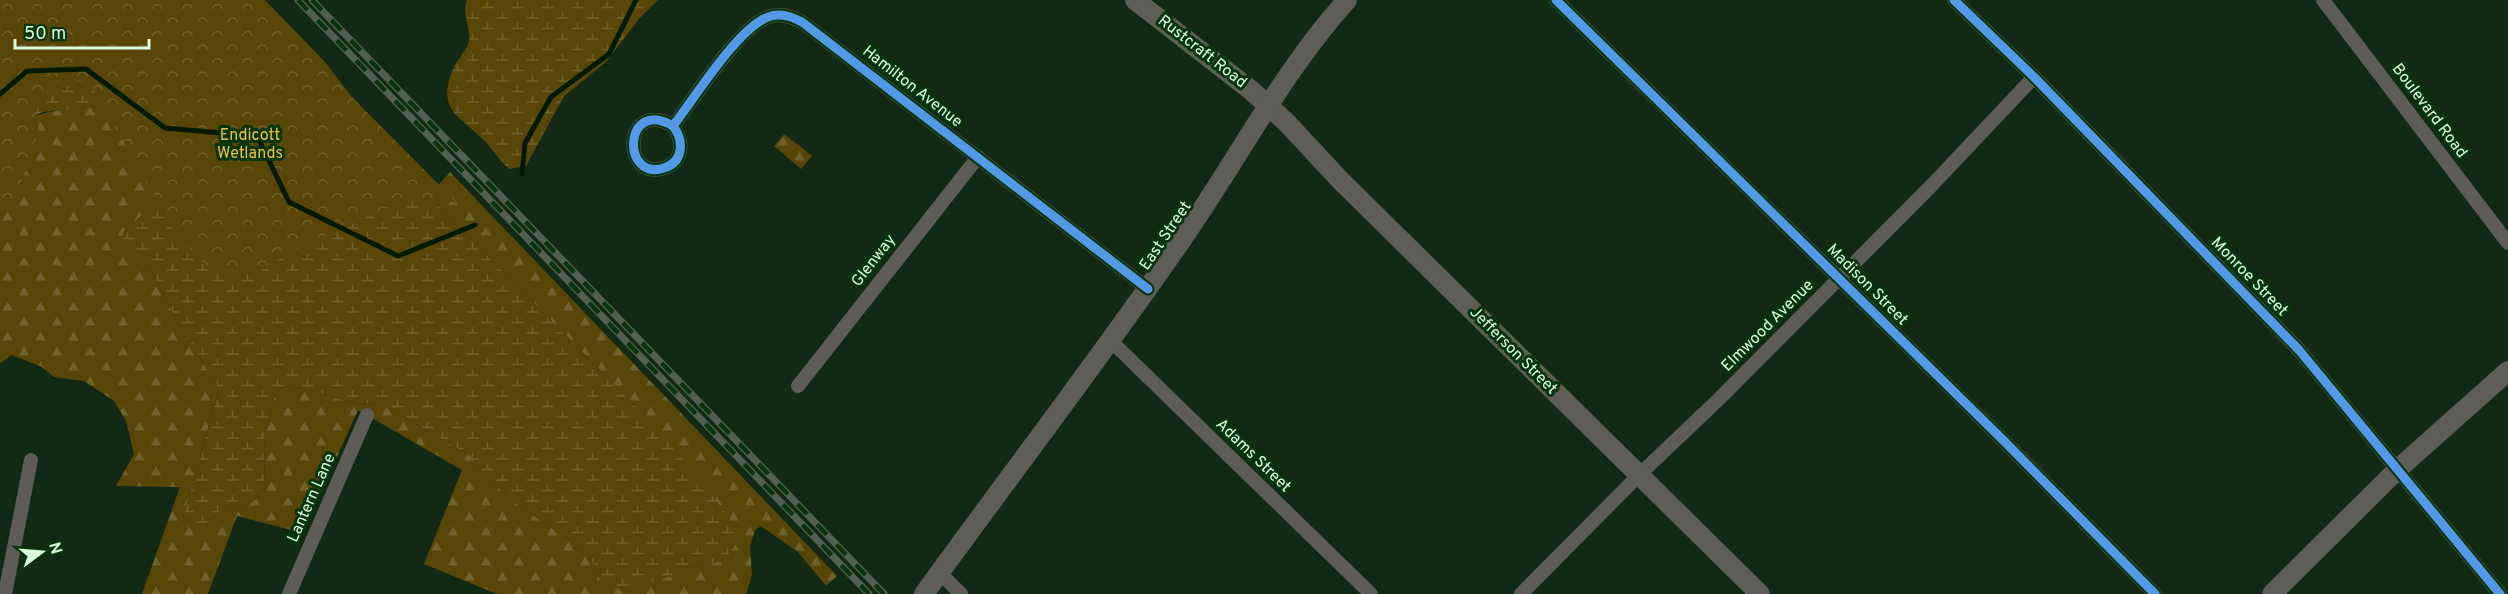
<svg xmlns="http://www.w3.org/2000/svg" width="2508" height="594" viewBox="0 0 2508 594" font-family="Overpass,sans-serif">
  <defs>
    <pattern id="forest-firs" width="22" height="20" patternUnits="userSpaceOnUse" patternTransform="scale(1.5)"><rect width="22" height="20" fill="#584609"/><path d="M5 1l3.5 6h-7zM16 11l3.5 6h-7z" fill="#6f622c"/></pattern>
    <pattern id="wetland-marsh" width="20" height="14" patternUnits="userSpaceOnUse" patternTransform="scale(1.5)"><rect width="20" height="14" fill="#584609"/><path d="M1 5h8M5 5V1M11 12h8M15 12V8" fill="none" stroke="#6f622c"/></pattern>
    <pattern id="park-crowns" width="20" height="18" patternUnits="userSpaceOnUse" patternTransform="scale(1.5)"><rect width="20" height="18" fill="#584609"/><path d="M2 6a3 3 0 1 1 6 0M12 15a3 3 0 1 1 6 0" fill="none" stroke="#6f622c"/></pattern>
  </defs>
  <rect width="100%" height="100%" fill="#122a15"/>
  <!-- forest -->
  <g fill="url(#forest-firs)">
    <path d="M98,106l32,12 30,74 -21,26 -15,14 10,28 18,11 25,50 42,68 -36,129 2,9 21,-1 12,-14 28,-8 19,-9 -1,-61 12,-42 10,-6 22,3 48,15 24,-1 94,55 5,15 26,19 9,10 74,51 15,33 68,-10 8,-7 44,-8 -77,-144 -217,-221 21,-24 387,404 -11,10 -28,-34 -37,-26 -6,4 -5,16 2,29 -6,19h-249l-73,-30 38,-94 -104,-60 -55,123 -66,-17 -29,78h-66l38,-107 -64,-1 18,-32 -8,-33 -12,-20 -30,-20 -30,-4 -12,-10 -30,-12 -12,8v-218c24,-36 59,-35 98,-39z"/>
    <polygon points="784,134 812,156 801,169 774,146"/>
  </g>
  <!-- wetland -->
  <g fill="url(#wetland-marsh)">
    <polygon points="0,0 429,196 646,417 701,480 737,529 738,541 723,561 679,569 671,576 629,590 603,586 588,553 514,502 505,492 479,473 474,458 380,403 356,404 308,389 286,386 276,392 264,434 265,495 246,504 218,512 206,526 198,530 184,527 183,518 219,389 177,321 152,271 134,260 125,251 123,232 139,218 160,192 130,118 98,106 42,112 8,132"/>
    <path d="M467,0h191l-20,20 -32,42 -42,34 -38,70 -17,3c-10,-9 -16,-19 -24,-28 -25,-25 -49,-30 -32,-72 4,-10 14,-18 16,-28 2,-13 -8,-30 -2,-41z"/>
  </g>
  <!-- park -->
  <path fill="url(#park-crowns)" d="M0,0h265l60,62 27,35 104,105 -51,-3 -117,54 -28,18 -50,-1 -35,-37 -85,-150c-28,-7 -50,-5 -53,29 -1,6 2,12 1,19 -1,10 -6,21 -9,31 -7,22 -21,42 -29,64z"/>
  <g fill="none" stroke-linecap="round" stroke-linejoin="round">
    <!-- stream -->
    <g stroke="#021a03" stroke-width="5">
      <polyline points="0,94 27,71 86,69 165,128 257,136 289,202 398,256 475,225"/>
      <polyline points="522,174 525,143 551,97 609,54 636,0"/>
    </g>
    <!-- street -->
    <g stroke="#5e5c56" stroke-width="14">
      <polyline points="1556,0 2003,440 2155,594"/>
      <polyline points="1954,0 2034,77 2299,350 2500,594"/>
      <polyline points="2323,0 2508,243"/>
      <path d="M673,126c11,14 11,36 -9,42 -43,14 -41,-71 9,-42 21,-27 67,-102 98,-110 11,-3 21,1 31,6l346,267"/>
      <polyline points="1111,341 1371,594"/>
      <polyline points="798,386 978,157"/>
      <polyline points="940,573 961,594"/>
      <polyline points="5,594 31,460"/>
      <polyline points="289,594 367,415"/>
      <polyline points="1521,594 1639,475 1719,399 1933,184 2034,77"/>
    </g>
    <!-- secondary -->
    <g stroke="#5e5e55" stroke-width="20">
      <polyline points="1135,0 1252,91 1287,123 1341,181 1760,594"/>
      <path d="M924,594c87,-120 177,-237 261,-359 54,-78 98,-164 162,-235"/>
      <polyline points="2272,594 2398,469 2508,371"/>
    </g>
    <!-- rail casing -->
    <g stroke="#555f51" stroke-width="7">
      <g id="rail">
        <polyline points="298,0 869,594"/>
        <polyline points="312,0 884,594"/>
      </g>
    </g>
    <!-- rail -->
    <use href="#rail" stroke="#07350e" stroke-width="4.5" stroke-dasharray="14" stroke-linecap="butt"/>
    <!-- cycleway casing -->
    <g stroke="#07350e" stroke-width="13">
      <g id="cycleway">
        <polyline points="1556,0 2003,440 2155,594"/>
        <polyline points="1954,0 2034,77 2299,350 2500,594"/>
        <path d="M673,126c11,14 11,36 -9,42 -43,14 -41,-71 9,-42 21,-27 67,-102 98,-110 11,-3 21,1 31,6l346,267"/>
      </g>
    </g>
    <!-- cycleway -->
    <use href="#cycleway" stroke="#5399e6" stroke-width="9"/>
  </g>
  <g text-anchor="middle" dominant-baseline="central" stroke-width="6" stroke-linejoin="round" paint-order="stroke">
    <!-- street labels -->
    <g font-size="16" fill="#dcfadc" stroke="#07350e">
      <text transform="translate(1202 52) rotate(38)">Rustcraft Road</text>
      <text transform="translate(912 87) rotate(38)">Hamilton Avenue</text>
      <text transform="translate(2429 111) rotate(53)">Boulevard Road</text>
      <text transform="translate(1166 236) rotate(-56)">East Street</text>
      <text transform="translate(874 261) rotate(-52)">Glenway</text>
      <text transform="translate(2249 277) rotate(46)">Monroe Street</text>
      <text transform="translate(1867 285) rotate(45)">Madison Street</text>
      <text transform="translate(1768 326) rotate(-45)">Elmwood Avenue</text>
      <text transform="translate(1513 351) rotate(45)">Jefferson Street</text>
      <text transform="translate(1253 456) rotate(44)">Adams Street</text>
      <text transform="translate(312 498) rotate(-66)">Lantern Lane</text>
    </g>
    <!-- park labels -->
    <g font-size="16" fill="#f3bf40" stroke="#07350e">
      <text x="250" y="136">Endicott<tspan x="250" dy="18">Wetlands</tspan></text>
    </g>
  </g>
  <!-- north arrow -->
  <g transform="translate(42 552) rotate(74)" stroke="#07350e" stroke-width="4.5" paint-order="stroke">
  <path d="M0-4.5L10 22L0 15L-10 22Z" fill="#dcfadc"/>
  <text y="-9" font-size="16" font-weight="bold" text-anchor="middle" fill="#dcfadc">N</text>
  </g>
  <!-- scale -->
  <path d="M15 39v9h134v-9" fill="none" stroke="#dcfadc" stroke-width="3"/>
  <text x="24" y="39" font-size="18" fill="#dcfadc" stroke="#07350e" stroke-width="4.5" paint-order="stroke">50 m</text>
</svg>
